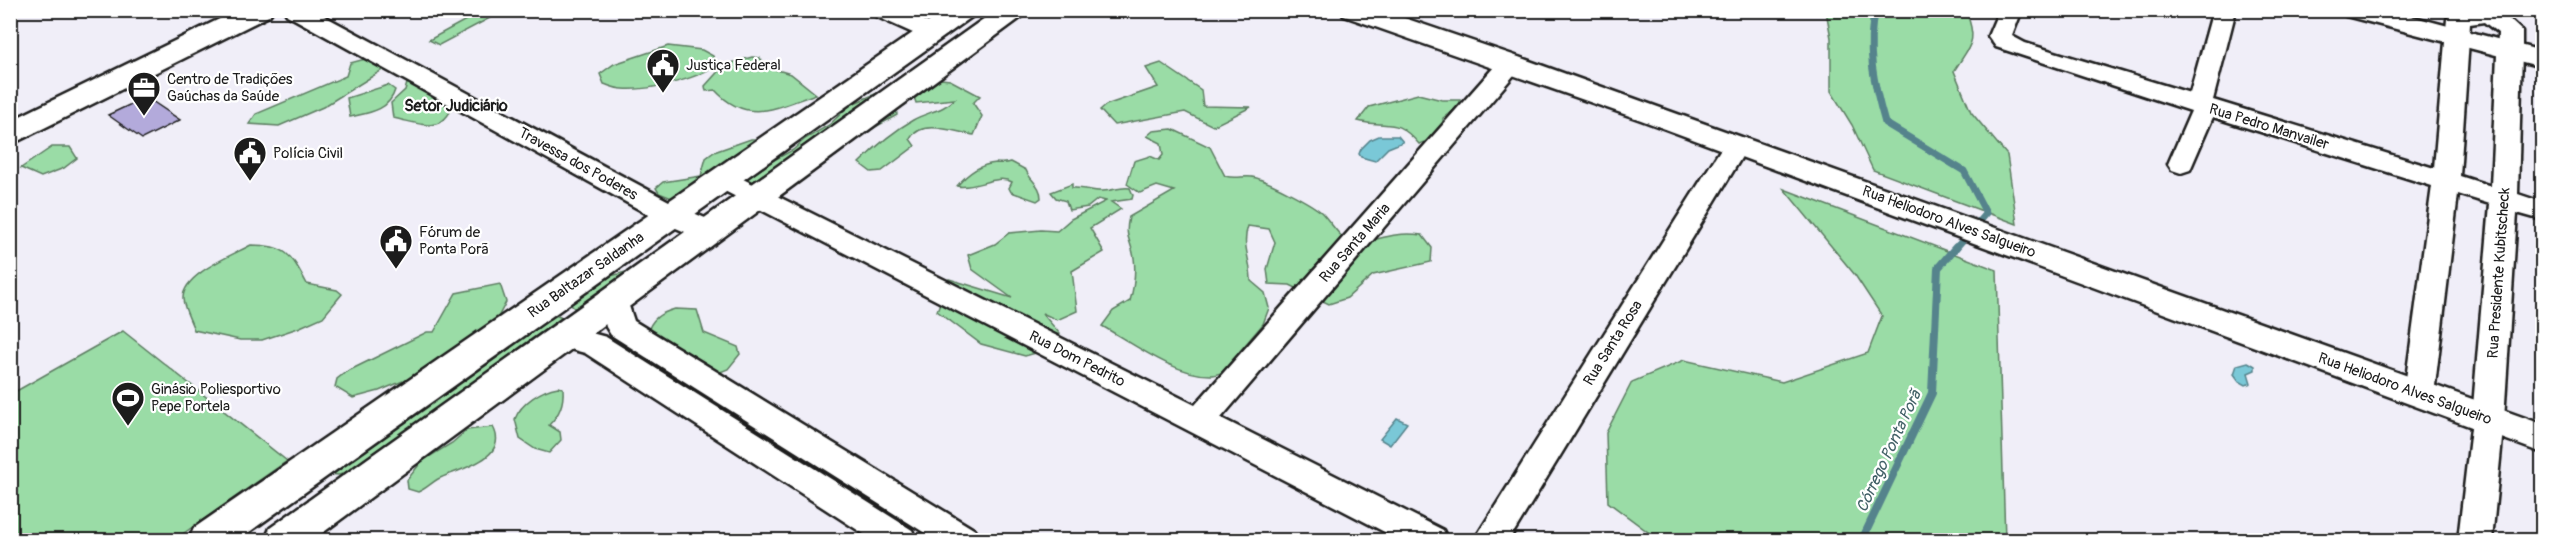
<svg xmlns="http://www.w3.org/2000/svg" width="2553" height="551" viewBox="0 0 2553 551" font-family="Pangolin,sans-serif">
  <rect width="100%" height="100%" fill="#f0eef8"/>
  <filter id="ink" filterUnits="userSpaceOnUse"><feTurbulence type="fractalNoise" baseFrequency=".0167" numOctaves="2"/><feDisplacementMap in="SourceGraphic" scale="12" xChannelSelector="R" yChannelSelector="G"/><feConvolveMatrix kernelMatrix="1 2 1 2 8 2 1 2 1" color-interpolation-filters="sRGB"/></filter>
  <g filter="url(#ink)">
    <!-- green -->
    <g fill="#9adca6" stroke="#5b7c61" stroke-width="1.5">
      <polygon points="471,11 503,11 439,45 429,40 477,14"/>
      <path d="M1826,11h140c12,31 5,33 -12,60l17,41 36,43 10,69 -144,-54 -21,-45 -21,-34v-53z"/>
      <path d="M668,46l34,4 11,6 2,9c-18,15 -69,26 -92,24 -7,0 -13,-3 -19,-5l-4,-10 14,-10z"/>
      <path d="M752,57l8,1 7,9 24,7 25,20c-39,13 -68,32 -101,-4l-9,1 -1,-5 19,-21z"/>
      <polygon points="369,58 387,59 384,69 323,107 279,126 249,124 256,114 346,76 350,63"/>
      <polygon points="1161,63 1201,90 1203,106 1251,107 1213,126 1185,112 1114,125 1100,110 1106,105 1158,87 1146,68"/>
      <path d="M434,75l23,22c-14,39 -30,28 -64,21l-2,-15 14,-13 3,-10z"/>
      <path d="M941,79l9,1 30,16 -7,7 9,13 -8,19c-19,-3 -53,-17 -64,4l5,7 -33,25 -11,1 -12,-9c17,-17 33,-31 54,-43 14,-8 30,-9 42,-21l-39,4 -2,-6c8,-10 17,-12 27,-18z"/>
      <path d="M388,85l7,5c-6,21 -27,23 -45,27l-3,-19z"/>
      <polygon points="875,94 895,94 897,115 848,142 837,155 819,164 792,182 743,184 751,174 682,202 659,193 656,188 663,182 701,176 706,158 714,152 751,139 771,139 759,168 793,150 805,139 829,125 850,105"/>
      <path d="M1418,94l24,6h18v5l-17,13v17l-24,9c-24,-28 -29,-15 -61,-23l11,-14z"/>
      <path d="M1172,129l38,18 15,29c10,3 17,0 27,1 13,2 61,27 70,36 10,11 16,22 28,31 30,-3 40,-13 72,-9l10,13 -1,14 -58,13 -26,23 -18,6 -39,-19 -21,-1 -2,-15 8,-27 -6,-13 -21,-3c-7,20 3,33 3,55l14,12 4,15 -6,16 -24,28 -4,16c-7,2 -15,6 -22,7 -36,2 -81,-32 -111,-49l11,-15 17,-10c4,-14 6,-28 4,-43 -3,-19 -10,-20 -5,-41l45,-26 -17,-5 -17,7 -13,-9 7,-23 16,-5 9,4 4,-5 -2,-12 -14,-7 6,-5z"/>
      <polygon points="52,147 70,147 77,158 64,168 41,177 21,168"/>
      <path d="M1011,162l15,8c4,11 15,15 15,28l-4,3 -26,-9 -2,-4 3,-6c-15,-9 -37,8 -55,4 10,-12 23,-22 39,-23 5,0 9,1 15,-1z"/>
      <path d="M1072,184v4c11,-1 19,3 29,3 10,1 19,-5 29,-3l3,7 -1,4 -21,3 10,7 -31,19 14,24 -32,19 5,40 -20,9 -15,-7 18,21 -10,15 -25,7 -44,-12 -44,-33 12,-32 63,19 -40,-29 -4,-14 27,-11 14,-11 32,-3 16,1 14,-12 35,-18 -8,-2 -10,8 -19,3 -3,-9 -10,-3 -5,-6z"/>
      <polygon points="1784,189 1997,270 2005,540 1649,540 1652,535 1608,502 1606,433 1632,382 1684,360 1782,382 1868,353 1882,316 1855,275"/>
      <path d="M251,245c35,0 40,9 56,39l30,6 5,4 -19,23 -25,11 -36,12h-22l-46,-10c-3,-9 -10,-21 -11,-31 -1,-25 50,-44 68,-54z"/>
      <polygon points="629,271 625,286 595,304 574,308 567,301 575,286"/>
      <polygon points="500,284 506,302 494,325 548,312 567,320 370,466 339,475 327,474 370,410 403,381 379,391 353,398 335,387 337,379 346,372 427,332 434,332 456,293"/>
      <path d="M675,309l22,1 7,23 34,14 2,7 -12,15 -10,4 -40,-26h-10l-21,-13c4,-15 13,-21 28,-25z"/>
      <polygon points="123,331 287,461 174,540 11,540 11,394"/>
      <path d="M558,387l5,1c1,15 -3,26 -14,37l11,7 1,8 -12,13 -14,-4 -15,-10 -5,-20c6,-16 26,-29 43,-32z"/>
      <path d="M493,427c18,32 -37,43 -55,52 -7,4 -12,10 -20,13l-10,-3 -1,-9 15,-19 30,-18 15,-13z"/>
    </g>
    <!-- water -->
    <g fill="#7ac8d7" stroke="#54838c" stroke-width="1.5">
      <polygon points="1379,136 1398,136 1403,142 1388,148 1375,161 1361,157 1359,154 1361,149 1370,140"/>
      <polygon points="2248,362 2255,366 2255,370 2248,373 2251,383 2246,385 2239,381 2234,374 2237,365"/>
      <polygon points="1397,418 1407,423 1390,445 1380,439"/>
    </g>
    <g fill="none" stroke-linecap="round" stroke-linejoin="round">
      <!-- stream-far1 -->
      <path stroke="#54838c" stroke-width="7" d="M1875,10c-9,39 -1,75 10,113l79,48 22,42 -31,36"/>
      <!-- stream -->
      <polyline stroke="#54838c" stroke-width="8" points="1862,540 1932,393 1938,268 1956,247"/>
    </g>
    <!-- building -->
    <polygon fill="#b3aadb" stroke="#1c1c1c" stroke-width="1.5" points="146,97 180,120 142,139 108,115"/>
    <g fill="none" stroke-linecap="round" stroke-linejoin="round">
      <!-- minor casing -->
      <g stroke="#1c1c1c" stroke-width="5">
        <g id="minor">
          <polygon points="284,10 313,10 682,208 719,224 723,231 719,238 709,240 699,238 662,222 287,15"/>
          <polygon points="870,10 901,10 940,28 944,33 940,38 932,40 924,38 873,15"/>
          <path d="M1999,10h23l-10,26 13,7 165,50 23,-83h23l-23,90 221,68 13,-149 4,-5 17,-4h31l23,21v20l-4,143 24,8v18l-25,-7 -13,206 -12,121h-34l14,-121 18,-215 -32,-10 -24,200 -4,8 -11,4 -11,-4 -4,-8 28,-208 -219,-69 -23,53 -9,3 -9,-3 -4,-6 23,-53 -195,-64 -8,-11zM2484,22l14,11 -7,153 -31,-10 10,-152z"/>
          <polygon points="1511,56 1520,58 1523,63 1520,68 1221,418 1443,530 1448,540 1400,540 713,185 709,179 713,173 722,170 731,173 1195,405 1502,58"/>
          <polygon points="1736,137 1745,139 1749,145 1509,540 1474,540 1727,139"/>
          <polygon points="615,291 625,294 634,321 975,530 980,540 936,540 611,335 606,327 600,301 605,294"/>
          <polygon points="566,326 606,337 912,530 917,540 873,540 585,353 555,345 551,337 555,329"/>
        </g>
      </g>
      <!-- tertiary casing -->
      <g stroke="#1c1c1c" stroke-width="5">
        <polygon id="tertiary" points="2342,10 2388,10 2542,51 2542,67 2346,16"/>
      </g>
      <!-- secondary casing -->
      <g stroke="#1c1c1c" stroke-width="5">
        <g id="secondary">
          <polygon points="238,10 273,10 269,16 20,140 10,142 10,121"/>
          <polygon points="946,10 977,10 973,16 238,540 189,540 194,528"/>
          <polygon points="996,10 1027,10 1023,16 313,540 265,540 270,528"/>
          <polygon points="1340,10 1381,10 1513,55 2542,424 2542,453 1641,120 1344,16"/>
        </g>
      </g>
      <!-- minor -->
      <use href="#minor" fill="#fff" fill-rule="evenodd"/>
      <!-- tertiary -->
      <use href="#tertiary" fill="#fff" fill-rule="evenodd"/>
      <!-- secondary -->
      <use href="#secondary" fill="#fff" fill-rule="evenodd"/>
    </g>
  </g>
  <!-- icons -->
  <defs>
    <g id="civic-pin" transform="scale(1.725)"><path d="M0 17L-7.5 6A9.5 9.5 0 1 1 7.5 6Z" fill="#1c1c1c" stroke="#fff"/><path d="M-.6-6.5H3V-4.5H.6V-3L4-1V1h2V6H-6V1h2V-1L-.6-3ZM-1.2 2.5V6h2.4V2.5Z" fill="#fff"/></g>
    <g id="office-pin" transform="scale(1.725)"><path d="M0 17L-7.5 6A9.5 9.5 0 1 1 7.5 6Z" fill="#1c1c1c" stroke="#fff"/><path d="M-6-3h4V-5.5h4V-3h4V5H-6ZM-1-4.5V-3h2v-1.5ZM-6 0V1H6V0Z" fill="#fff"/></g>
    <g id="stadium-pin" transform="scale(1.725)"><path d="M0 17L-7.5 6A9.5 9.5 0 1 1 7.5 6Z" fill="#1c1c1c" stroke="#fff"/><path d="M0-5a6.5 5 0 1 0 0 10a6.5 5 0 1 0 0-10ZM-3.5-1.8h7v3.6h-7Z" fill="#fff"/></g>
  </defs>
  <g fill-rule="evenodd">
    <use href="#civic-pin" x="663" y="65"/>
    <use href="#office-pin" x="144" y="88"/>
    <use href="#civic-pin" x="250" y="153"/>
    <use href="#civic-pin" x="396" y="241"/>
    <use href="#stadium-pin" x="128" y="398"/>
  </g>
  <g text-anchor="middle" dominant-baseline="central" stroke-width="4.5" stroke-linejoin="round" paint-order="stroke">
    <!-- poi labels -->
    <g font-size="15" fill="#1c1c1c" stroke="#fff" text-anchor="start">
      <text x="686" y="65">Justiça Federal</text>
      <text x="167" y="79">Centro de Tradições<tspan x="167" dy="17">Gaúchas da Saúde</tspan></text>
      <text x="273" y="153">Polícia Civil</text>
      <text x="419" y="232">Fórum de<tspan x="419" dy="17">Ponta Porã</tspan></text>
      <text x="151" y="389">Ginásio Poliesportivo<tspan x="151" dy="17">Pepe Portela</tspan></text>
    </g>
    <!-- street labels -->
    <g font-size="15" fill="#1c1c1c" stroke="#fff">
      <text transform="translate(2269 127) rotate(17)">Rua Pedro Manvailer</text>
      <text transform="translate(578 164) rotate(29)">Travessa dos Poderes</text>
      <text transform="translate(1949 222) rotate(20)">Rua Heliodoro Alves Salgueiro</text>
      <text transform="translate(1355 243) rotate(-49)">Rua Santa Maria</text>
      <text transform="translate(2499 273) rotate(-86)">Rua Presidente Kubitscheck</text>
      <text transform="translate(586 275) rotate(-35)">Rua Baltazar Saldanha</text>
      <text transform="translate(1613 343) rotate(-58)">Rua Santa Rosa</text>
      <text transform="translate(1077 359) rotate(27)">Rua Dom Pedrito</text>
      <text transform="translate(2405 389) rotate(20)">Rua Heliodoro Alves Salgueiro</text>
    </g>
    <!-- neighbourhood labels -->
    <g font-size="16" font-weight="bold" fill="#1c1c1c" stroke="#fff">
      <text x="456" y="106">Setor Judiciário</text>
    </g>
    <!-- water labels -->
    <g font-size="16" font-style="italic" fill="#426167" stroke="#fff">
      <text transform="translate(1889 451) rotate(-65)">Córrego Ponta Porã</text>
    </g>
  </g>
  <!-- margin -->
  <rect width="2553" height="551" fill="none" stroke="#fff" stroke-width="36"/>
  <rect x="18" y="18" width="2517" height="515" fill="none" stroke="#1c1c1c" stroke-width="2" filter="url(#ink)"/>
</svg>
